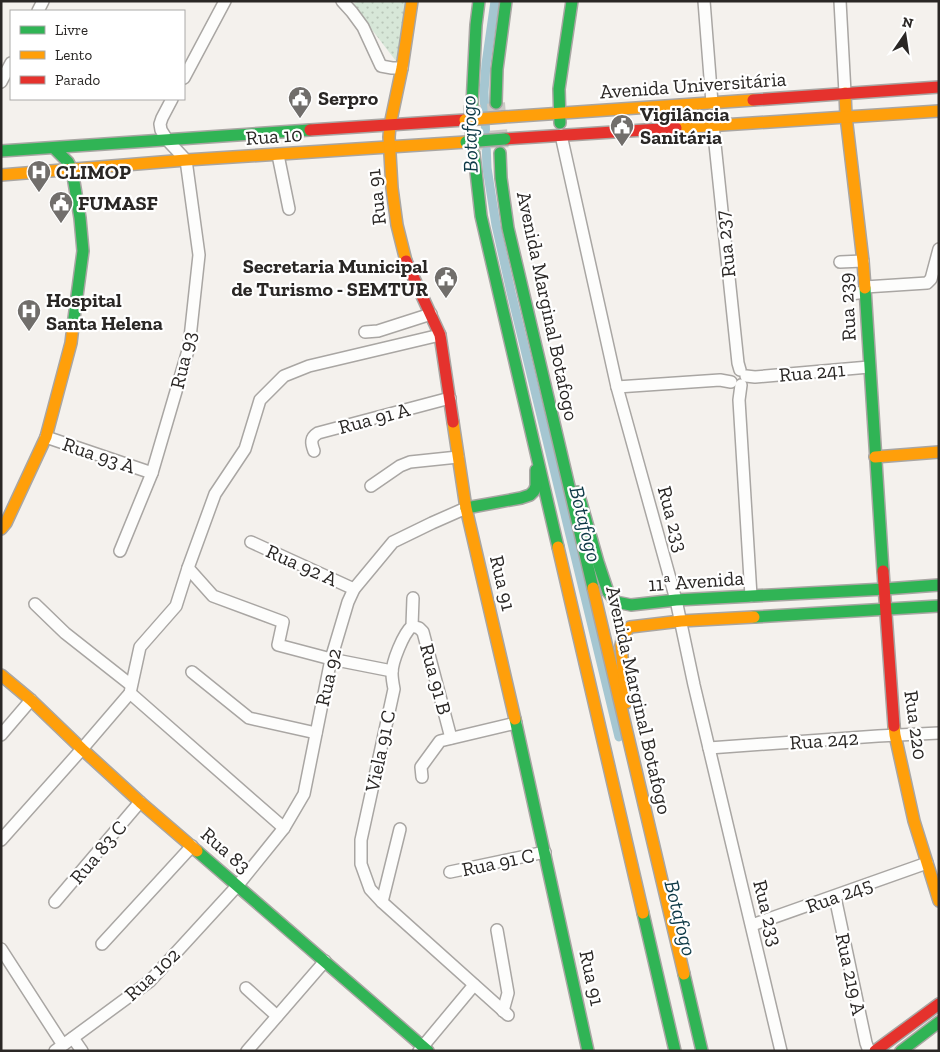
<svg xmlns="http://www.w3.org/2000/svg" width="940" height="1052" viewBox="0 0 940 1052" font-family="'Zilla Slab',serif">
  <defs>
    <pattern id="park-dots" width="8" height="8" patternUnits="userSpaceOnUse" patternTransform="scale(1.25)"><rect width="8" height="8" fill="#d7e7d8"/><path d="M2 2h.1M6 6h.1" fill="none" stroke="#b9c6b9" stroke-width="1.8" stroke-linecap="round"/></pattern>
  </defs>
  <rect width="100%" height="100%" fill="#f4f1ed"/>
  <!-- park -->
  <polygon fill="url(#park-dots)" points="360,1 411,1 396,61 352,4"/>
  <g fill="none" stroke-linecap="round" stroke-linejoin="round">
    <!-- canal -->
    <polyline stroke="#a5c6d1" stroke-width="9" points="495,1 486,64 484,92 487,168 496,225 511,292 619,737"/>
    <!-- primary-tunnel -->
    <g stroke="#ccc9c5" stroke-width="18" stroke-dasharray="18 9" stroke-linecap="butt">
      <polyline points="496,103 500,153"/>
      <polyline points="472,105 474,154"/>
    </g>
    <!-- street casing -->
    <g stroke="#a9a6a3" stroke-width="14">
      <g id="street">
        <polyline points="342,1 352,12 363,27 381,66 392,68 402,68"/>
        <polyline points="704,1 712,103"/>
        <polyline points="840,1 845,93"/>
        <polyline points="38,11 43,1"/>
        <polyline points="184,78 225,1"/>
        <polyline points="1,82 11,63"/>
        <polyline points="713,125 738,363 740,370"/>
        <polyline points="561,135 617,387 676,600 694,685 781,1051"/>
        <polyline points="278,155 289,209"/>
        <polyline points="840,262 863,261"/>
        <polyline points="865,287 927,283 931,279 939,249"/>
        <polyline points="851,294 865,292"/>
        <polyline points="365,332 378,331 431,314"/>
        <polyline points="746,376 755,377 869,367"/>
        <polyline points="741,385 739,400 751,596"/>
        <polyline points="617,387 720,380 731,382"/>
        <polyline points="46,437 152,473"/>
        <path d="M314,451c-3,-8 -4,-13 4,-18l132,-35"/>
        <polyline points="371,486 400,466 410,462 458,457"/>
        <polyline points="251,542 354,589"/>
        <polyline points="120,551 152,473 189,347 199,255 186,160 168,141 161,130 160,124 162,118 172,99"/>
        <polyline points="188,568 213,596 283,622 278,645 331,659 392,671"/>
        <path d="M413,598l-1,28c-9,8 -20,36 -20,47 0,6 1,11 2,16l-33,151v24l9,25 12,13 126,113"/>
        <polyline points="35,604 65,633 131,685"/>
        <polyline points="412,626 419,628 423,632 451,738"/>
        <polyline points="192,672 249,718 316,733"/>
        <polyline points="130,693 284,828"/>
        <polyline points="1,735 31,700"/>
        <polyline points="709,748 878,736 939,733"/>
        <polyline points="422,777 421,767 440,741 516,723"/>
        <polyline points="1,840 82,749 130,693 140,647 176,606 188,568 215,494 245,449 260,400 284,376 309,366 440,335"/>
        <polyline points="450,872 545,852"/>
        <polyline points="835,897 866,1043 869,1051"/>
        <polyline points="55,902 140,802"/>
        <polyline points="382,902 400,829"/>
        <polyline points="752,925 927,863"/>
        <polyline points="497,930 508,993 503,1011"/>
        <polyline points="102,944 192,846"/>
        <polyline points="1,949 63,1045"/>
        <polyline points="246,988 277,1016"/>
        <polyline points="73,1038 82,1051"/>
        <polyline points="55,1051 150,981 238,885 284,828 304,794 331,659 348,602 354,589 393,542 432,523 466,508"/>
        <polyline points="247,1051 325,961"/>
        <polyline points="419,1051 474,985"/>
      </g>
    </g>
    <!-- fast casing -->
    <g stroke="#a9a6a3" stroke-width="14">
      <g id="fast">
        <polyline points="496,103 497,69 506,1"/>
        <polyline points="472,105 476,25 479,1"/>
        <polyline points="560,123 559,89 572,1"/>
        <polyline points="54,148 68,162 72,170 80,218 83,251 73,326"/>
        <polyline points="1,151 310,130"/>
        <polyline points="500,153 501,178 508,228 593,588"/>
        <polyline points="474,154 481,216 558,547"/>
        <polyline points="865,288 883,571"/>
        <polyline points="578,492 598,562 608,592 616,602 631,605 676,600 885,589 939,585"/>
        <polyline points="466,508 521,498 530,495 534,491 536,486 536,470"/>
        <polyline points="754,617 939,606"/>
        <polyline points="515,719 588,1051"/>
        <polyline points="197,851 428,1051"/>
        <polyline points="643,913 675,1051"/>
        <polyline points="684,974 702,1051"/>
        <polyline points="901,1051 939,1022"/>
      </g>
    </g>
    <!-- slow casing -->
    <g stroke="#a9a6a3" stroke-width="14">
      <g id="slow">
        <polyline points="845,93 846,116 863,261 865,288"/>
        <polyline points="504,117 753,100"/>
        <polyline points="676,128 939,111"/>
        <polyline points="1,175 186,160 466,142"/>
        <polyline points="406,261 397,225 392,188 389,137 390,125 402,68 412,1"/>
        <polyline points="453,422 466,508 515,719"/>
        <polyline points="875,457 939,452"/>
        <polyline points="1,529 6,523 46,437 71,343 73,326"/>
        <polyline points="558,547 643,913"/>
        <polyline points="593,588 684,974"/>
        <polyline points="1,675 31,700 82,749 140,802 197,851"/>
        <polyline points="626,703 621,645 623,635 630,627 681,621 754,617"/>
        <polyline points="894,726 895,735 914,821 939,901"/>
      </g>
    </g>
    <!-- jam casing -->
    <g stroke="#a9a6a3" stroke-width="14">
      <g id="jam">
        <polyline points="753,100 939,87"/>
        <polyline points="310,130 465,120"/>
        <polyline points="505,139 676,128"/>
        <polyline points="406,261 440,335 453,422"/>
        <polyline points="883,571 894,726"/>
        <polyline points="875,1051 939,1004"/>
      </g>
    </g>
    <!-- street -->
    <use href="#street" stroke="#fdfdfc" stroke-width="11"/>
    <!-- fast -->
    <use href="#fast" stroke="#30b455" stroke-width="11"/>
    <!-- slow -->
    <use href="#slow" stroke="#ff9f0a" stroke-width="11"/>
    <!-- jam -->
    <use href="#jam" stroke="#e5322d" stroke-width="11"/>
    <!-- fast-bridge casing -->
    <g stroke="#a9a6a3" stroke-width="14" stroke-linecap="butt">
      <polyline id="fast-bridge" points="466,142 505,139"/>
    </g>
    <!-- slow-bridge casing -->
    <g stroke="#a9a6a3" stroke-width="14" stroke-linecap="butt">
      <polyline id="slow-bridge" points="465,120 504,117"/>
    </g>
    <!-- fast-bridge -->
    <use href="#fast-bridge" stroke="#30b455" stroke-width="11"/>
    <!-- slow-bridge -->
    <use href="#slow-bridge" stroke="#ff9f0a" stroke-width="11"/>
  </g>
  <!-- icons -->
  <defs>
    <g id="civic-pin" transform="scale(1.25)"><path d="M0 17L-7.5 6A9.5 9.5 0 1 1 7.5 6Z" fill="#716e6b" stroke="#fff"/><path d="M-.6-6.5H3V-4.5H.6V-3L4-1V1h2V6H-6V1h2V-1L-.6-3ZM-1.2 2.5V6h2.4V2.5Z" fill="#fff"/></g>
    <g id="hospital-pin" transform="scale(1.25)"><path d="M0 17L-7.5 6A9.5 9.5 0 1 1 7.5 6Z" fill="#716e6b" stroke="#fff"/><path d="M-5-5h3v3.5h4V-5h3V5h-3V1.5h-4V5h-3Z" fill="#fff"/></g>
  </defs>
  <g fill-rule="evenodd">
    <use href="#civic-pin" x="300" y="98"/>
    <use href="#civic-pin" x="622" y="126"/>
    <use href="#hospital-pin" x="39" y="172"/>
    <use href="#civic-pin" x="61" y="203"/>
    <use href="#civic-pin" x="446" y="278"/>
    <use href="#hospital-pin" x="29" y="311"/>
  </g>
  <g text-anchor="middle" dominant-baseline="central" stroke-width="4.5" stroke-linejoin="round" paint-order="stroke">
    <!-- street labels -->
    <g font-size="20" fill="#2a2725" stroke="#fff">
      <text transform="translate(693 85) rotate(-4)">Avenida Universitária</text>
      <text transform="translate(274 136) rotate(-4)">Rua 10</text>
      <text transform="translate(376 197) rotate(-96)">Rua 91</text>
      <text transform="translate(725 244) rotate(-96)">Rua 237</text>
      <text transform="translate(548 306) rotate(78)">Avenida Marginal Botafogo</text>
      <text transform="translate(847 307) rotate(-93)">Rua 239</text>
      <text transform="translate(183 360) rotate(-77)">Rua 93</text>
      <text transform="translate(812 372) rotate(-5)">Rua 241</text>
      <text transform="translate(374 418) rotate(-15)">Rua 91 A</text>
      <text transform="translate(99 455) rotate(19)">Rua 93 A</text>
      <text transform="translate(673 519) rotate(75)">Rua 233</text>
      <text transform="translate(302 565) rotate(24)">Rua 92 A</text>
      <text transform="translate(696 581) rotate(-4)">11ª Avenida</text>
      <text transform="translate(503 583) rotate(77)">Rua 91</text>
      <text transform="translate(328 677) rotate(-77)">Rua 92</text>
      <text transform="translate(436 679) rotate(75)">Rua 91 B</text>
      <text transform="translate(639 700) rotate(77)">Avenida Marginal Botafogo</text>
      <text transform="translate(916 725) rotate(82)">Rua 220</text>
      <text transform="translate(824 740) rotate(-4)">Rua 242</text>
      <text transform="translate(380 751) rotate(-78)">Viela 91 C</text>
      <text transform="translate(226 850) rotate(41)">Rua 83</text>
      <text transform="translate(98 852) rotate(-50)">Rua 83 C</text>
      <text transform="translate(498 862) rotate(-12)">Rua 91 C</text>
      <text transform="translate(839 895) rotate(-20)">Rua 245</text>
      <text transform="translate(768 913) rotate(76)">Rua 233</text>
      <text transform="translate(152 974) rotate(-43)">Rua 102</text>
      <text transform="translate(851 974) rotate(78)">Rua 219 A</text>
      <text transform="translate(592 978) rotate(78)">Rua 91</text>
    </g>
    <!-- poi labels -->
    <g font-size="20" font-weight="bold" fill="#2a2725" stroke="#fff" text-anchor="start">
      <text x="318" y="98">Serpro</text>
      <text x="640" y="114">Vigilância<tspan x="640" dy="23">Sanitária</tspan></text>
      <text x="56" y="172">CLIMOP</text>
      <text x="78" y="203">FUMASF</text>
      <text x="428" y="266" text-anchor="end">Secretaria Municipal<tspan x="428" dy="23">de Turismo - SEMTUR</tspan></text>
      <text x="46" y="300">Hospital<tspan x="46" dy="23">Santa Helena</tspan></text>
    </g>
    <!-- water labels -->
    <g font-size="21" font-style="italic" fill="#0e3a47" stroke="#fff">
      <text transform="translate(469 134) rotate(-92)">Botafogo</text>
      <text transform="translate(586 524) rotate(76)">Botafogo</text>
      <text transform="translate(681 918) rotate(76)">Botafogo</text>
    </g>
  </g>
  <!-- border -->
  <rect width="940" height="1052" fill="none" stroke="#2a2725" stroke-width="5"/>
  <!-- legend -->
  <rect x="10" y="10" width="175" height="90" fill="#ffffff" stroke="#aaa9a8"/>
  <rect x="20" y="26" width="25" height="8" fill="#30b455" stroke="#aaa9a8"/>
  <text x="55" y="35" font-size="15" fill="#2a2725">Livre</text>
  <rect x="20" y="51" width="25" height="8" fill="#ff9f0a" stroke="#aaa9a8"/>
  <text x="55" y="60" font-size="15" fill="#2a2725">Lento</text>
  <rect x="20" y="76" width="25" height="8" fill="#e5322d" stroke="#aaa9a8"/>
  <text x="55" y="85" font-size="15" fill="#2a2725">Parado</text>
  <!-- north arrow -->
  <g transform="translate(905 35) rotate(13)" stroke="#ffffff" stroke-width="4" paint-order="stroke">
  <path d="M0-4L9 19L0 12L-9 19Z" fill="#2a2725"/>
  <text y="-8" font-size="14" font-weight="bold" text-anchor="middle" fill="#2a2725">N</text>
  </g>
</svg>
